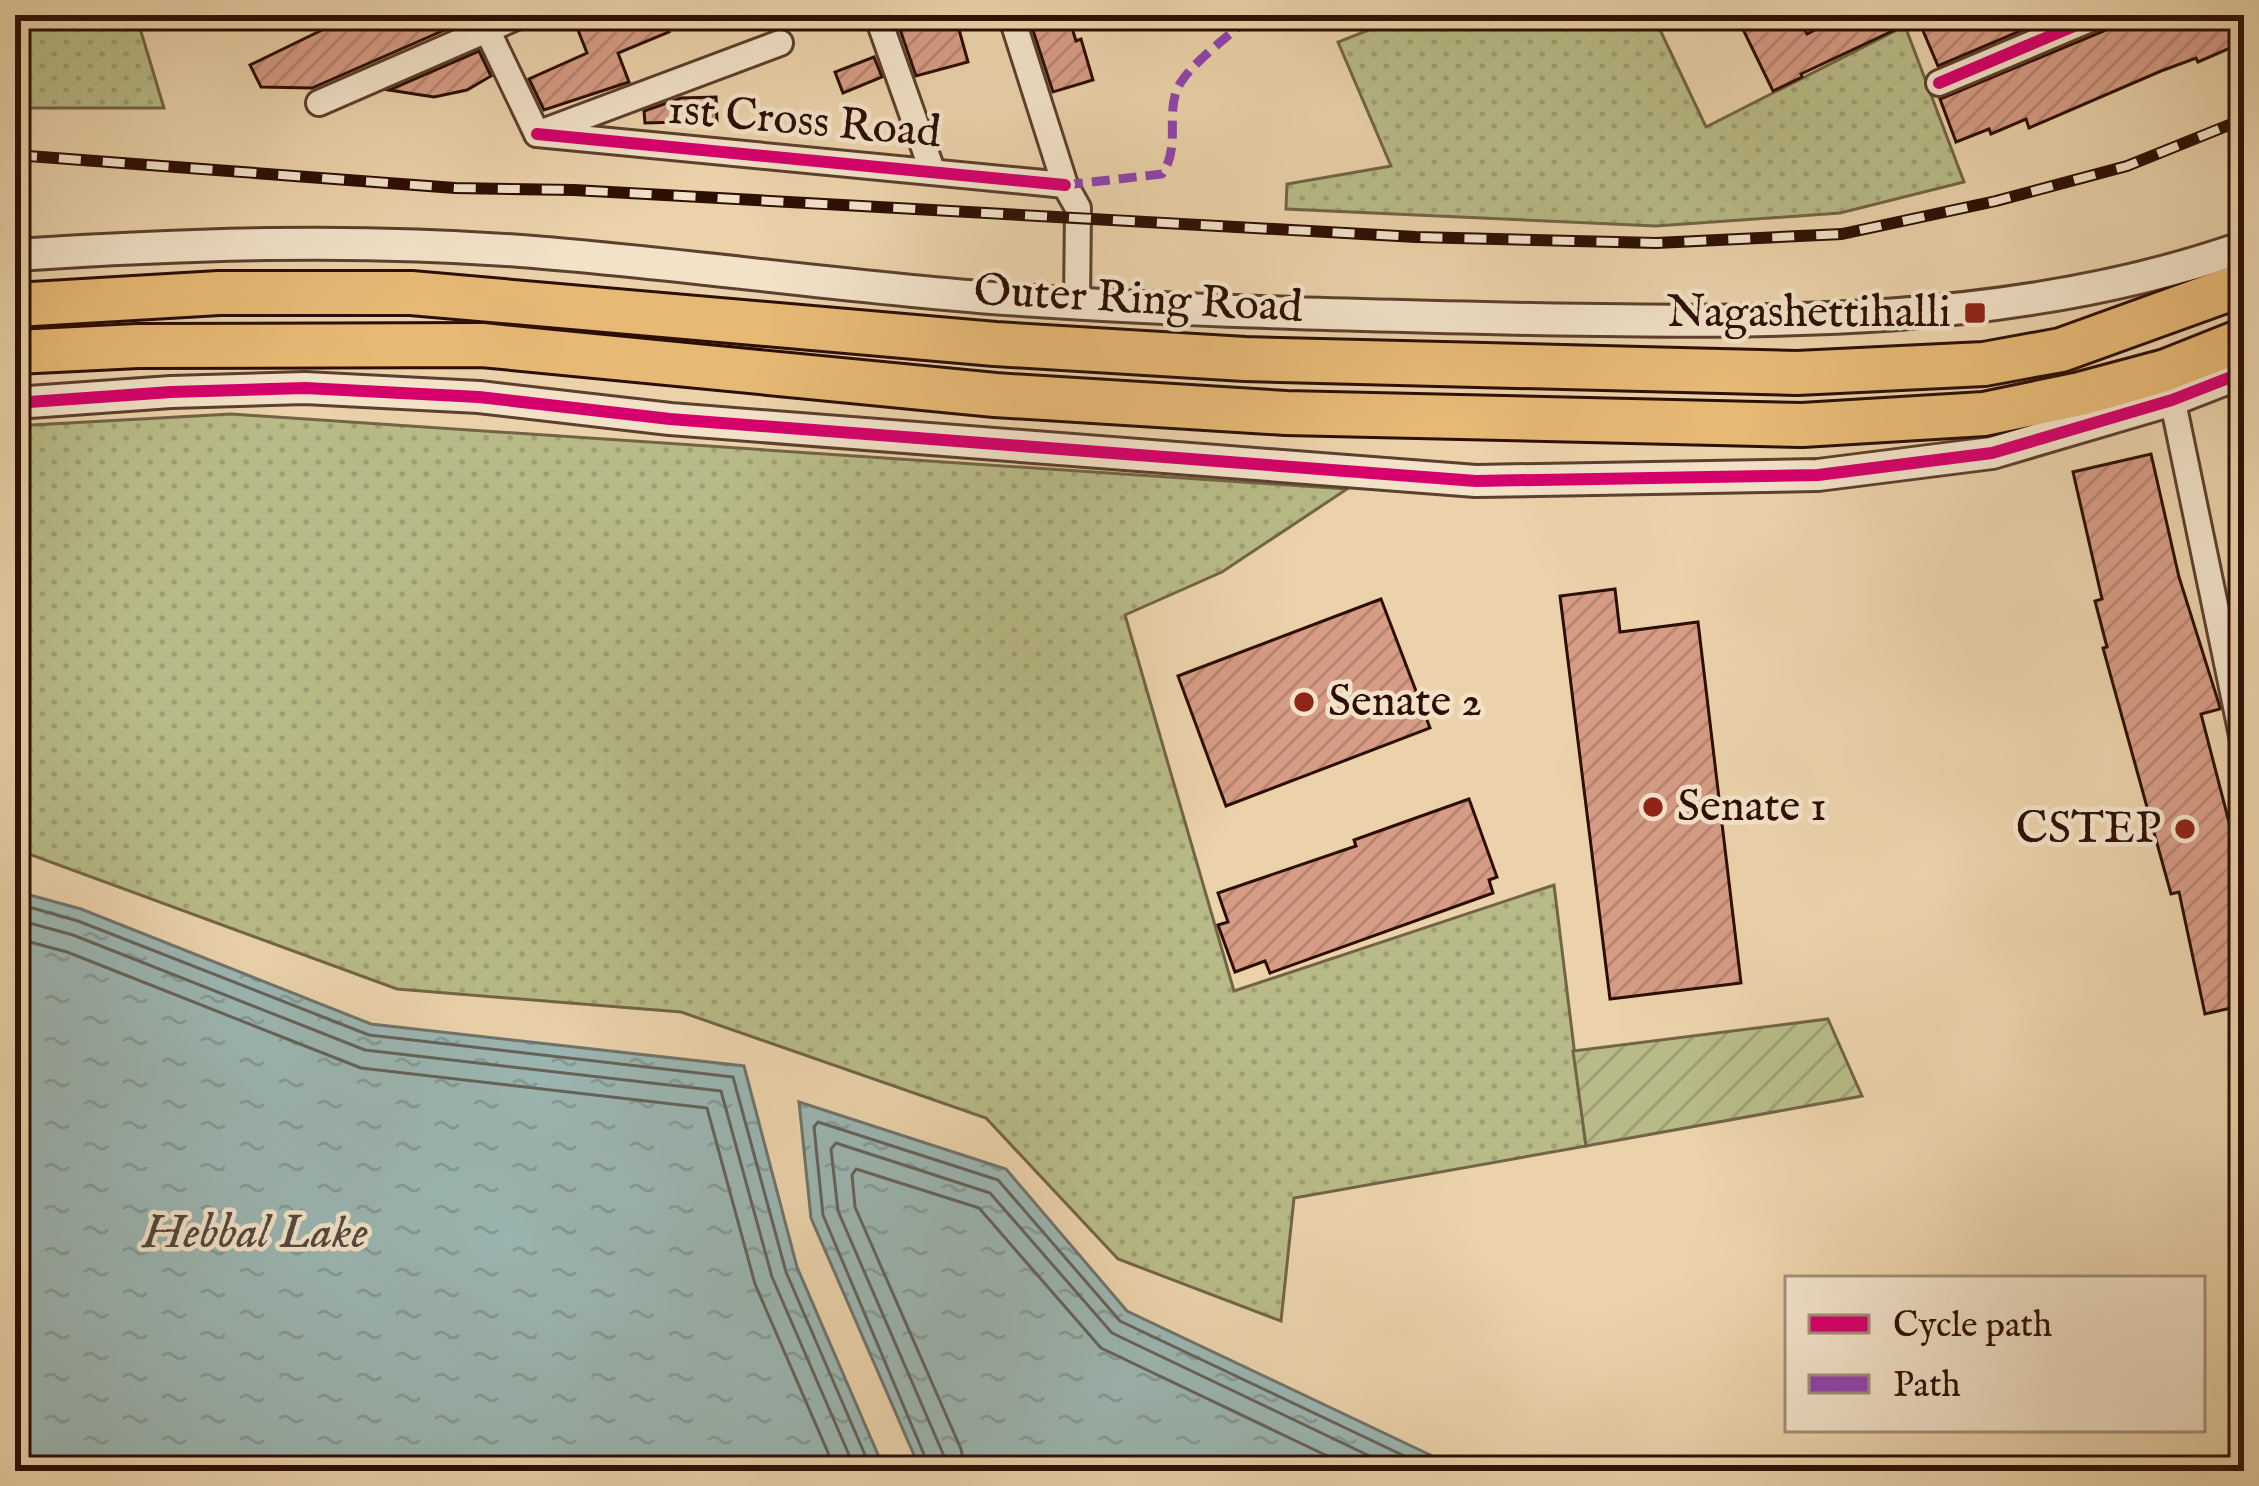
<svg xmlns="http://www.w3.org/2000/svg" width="2259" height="1486" viewBox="0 0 2259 1486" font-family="'IM FELL English',serif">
  <defs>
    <pattern id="grass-dots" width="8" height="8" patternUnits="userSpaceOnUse" patternTransform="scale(3)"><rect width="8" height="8" fill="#b8bb87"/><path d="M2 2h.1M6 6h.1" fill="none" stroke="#9ea073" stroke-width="1.8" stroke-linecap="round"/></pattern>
    <pattern id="garden-furrows" width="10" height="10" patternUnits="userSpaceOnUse" patternTransform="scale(3)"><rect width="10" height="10" fill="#b8bb87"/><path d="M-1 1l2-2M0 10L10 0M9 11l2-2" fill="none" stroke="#9ea073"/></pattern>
    <pattern id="water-ripples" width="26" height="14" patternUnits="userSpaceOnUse" patternTransform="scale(3)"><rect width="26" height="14" fill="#9bb6b2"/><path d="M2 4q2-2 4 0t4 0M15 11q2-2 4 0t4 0" fill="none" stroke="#869b97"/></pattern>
    <pattern id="building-hatch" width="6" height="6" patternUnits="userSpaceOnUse" patternTransform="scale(3)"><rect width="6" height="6" fill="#d69c85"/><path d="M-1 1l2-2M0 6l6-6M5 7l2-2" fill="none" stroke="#b88571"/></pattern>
  </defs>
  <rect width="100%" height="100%" fill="#ebd2aa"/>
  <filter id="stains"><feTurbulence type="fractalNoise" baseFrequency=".00167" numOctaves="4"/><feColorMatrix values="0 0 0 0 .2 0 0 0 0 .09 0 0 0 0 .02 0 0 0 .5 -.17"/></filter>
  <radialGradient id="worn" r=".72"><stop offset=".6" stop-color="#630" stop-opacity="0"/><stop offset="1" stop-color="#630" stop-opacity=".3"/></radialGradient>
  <!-- grass -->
  <g fill="url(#grass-dots)" stroke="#726445" stroke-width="3">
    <polygon points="15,15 136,15 164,108 15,108"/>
    <polygon points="1407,15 1653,15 1706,127 1905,26 1964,182 1840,213 1656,226 1286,209 1287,184 1391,166 1338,42"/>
    <polygon points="231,414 1347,489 1222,572 1125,615 1234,991 1554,885 1586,1146 1294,1198 1281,1321 1118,1259 986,1118 681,1012 397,989 15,849 15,426"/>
  </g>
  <!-- garden -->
  <polygon fill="url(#garden-furrows)" stroke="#726445" stroke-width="3" points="1828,1019 1862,1096 1586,1146 1573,1051"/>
  <!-- water -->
  <g fill="url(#water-ripples)" stroke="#6f736c" stroke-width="3">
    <polygon points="15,891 81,909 371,1024 744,1066 797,1267 885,1471 15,1471"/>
    <polygon points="799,1102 1006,1169 1127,1311 1464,1471 921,1471 811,1218"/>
  </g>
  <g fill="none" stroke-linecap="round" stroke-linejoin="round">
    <!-- shore -->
    <g stroke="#64625a" stroke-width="3">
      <polyline points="15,903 78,921 369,1035 733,1077 786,1272 872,1471"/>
      <polyline points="15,919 73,935 365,1050 721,1091 772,1277 856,1471"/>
      <polyline points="15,938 67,952 361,1068 707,1108 755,1284 836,1471"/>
      <polyline points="931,1471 823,1215 814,1127 818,1122 998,1180 1120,1321 1436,1471"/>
      <polyline points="947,1471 944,1456 838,1211 831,1149 836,1143 990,1193 1112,1333 1401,1471"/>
      <polyline points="965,1471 961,1449 855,1207 852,1175 856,1169 979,1208 1101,1348 1359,1471"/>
    </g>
  </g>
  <!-- building -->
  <g fill="url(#building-hatch)" stroke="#2d0e03" stroke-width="3">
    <polygon points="353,15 463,15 465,21 312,88 261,87 250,65"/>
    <polygon points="572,15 662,15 669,32 618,53 629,82 544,110 529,79 587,53"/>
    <polygon points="895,15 955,15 968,62 916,76"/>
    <polygon points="1028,15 1068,15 1076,41 1081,39 1093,80 1053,92"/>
    <polygon points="1736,15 1797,15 1807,34 1845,15 2058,15 1938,66 1918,19 1801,74 1802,77 1773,91"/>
    <polygon points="2116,15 2244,15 2244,42 2198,62 2196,58 2161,71 2029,128 2026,119 1991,134 1989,129 1956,142 1940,99 2106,30"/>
    <polygon points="479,51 491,76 467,90 434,97 389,90"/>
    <polygon points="874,57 882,77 843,93 835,72"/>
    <polygon points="716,97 717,121 645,123 644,111 681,98"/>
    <polygon points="2151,454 2179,577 2219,704 2220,709 2201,714 2244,880 2244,1005 2205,1014 2179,892 2171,894 2103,648 2107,647 2095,601 2102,599 2073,472"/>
    <polygon points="1615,589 1620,632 1698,622 1741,983 1610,999 1560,596"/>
    <polygon points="1381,599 1430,728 1226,806 1178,676"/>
    <polygon points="1469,799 1497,877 1489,880 1493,893 1270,973 1265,961 1235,972 1218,925 1228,922 1218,893 1356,846 1354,840"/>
  </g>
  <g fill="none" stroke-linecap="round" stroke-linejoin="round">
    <!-- minor casing -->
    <g stroke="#5c3f2d" stroke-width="30">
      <g id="minor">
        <polyline points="877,15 932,170"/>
        <polyline points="1011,15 1065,185 1078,208 1077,303"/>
        <polyline points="481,17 537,134"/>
        <polyline points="1939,83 2100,15"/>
        <polyline points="319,103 521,15"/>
        <polyline points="545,131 780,43"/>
        <polyline points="537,134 1065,185"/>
        <polyline points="2169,383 2244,745"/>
      </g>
    </g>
    <!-- tertiary casing -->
    <g stroke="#5c3f2d" stroke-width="36">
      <g id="tertiary">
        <path d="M15,255c169,-11 337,-17 506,-4 157,12 313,35 471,47 179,13 359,17 539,21 238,4 486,8 713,-72"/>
        <polyline points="15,403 171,392 305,388 479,397 670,419 1476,481 1818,475 1992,453 2172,400 2244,372"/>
      </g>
    </g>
    <!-- trunk casing -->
    <g stroke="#2d0e03" stroke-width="48">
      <g id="trunk">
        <polyline points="15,305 219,293 411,293 995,344 1245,359 1797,373 1984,364 2061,350 2244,284"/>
        <polyline points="15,352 138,346 482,345 995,395 1286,413 1802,425 1984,414 2080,394 2166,371 2244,340"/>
      </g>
    </g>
    <!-- minor -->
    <use href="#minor" stroke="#f2e2c8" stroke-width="24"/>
    <!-- tertiary -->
    <use href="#tertiary" stroke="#f2e2c8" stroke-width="30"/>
    <!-- trunk -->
    <use href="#trunk" stroke="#e6b975" stroke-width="42"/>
    <!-- rail casing -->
    <g stroke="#2d0e03" stroke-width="12">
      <polyline id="rail" points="15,155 455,188 574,190 1416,237 1656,243 1842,234 1996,201 2127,166 2244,119"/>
    </g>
    <!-- rail -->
    <use href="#rail" stroke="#f2e2c8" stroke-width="8" stroke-dasharray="22" stroke-linecap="butt"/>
    <!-- quiet -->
    <path stroke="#8e44ad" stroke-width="9" stroke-dasharray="18 9" stroke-linecap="butt" d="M1065,185l97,-11c18,-26 5,-54 14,-82 8,-24 53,-56 73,-74"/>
    <!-- cycleway casing -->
    <g stroke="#f2e2c8" stroke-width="20">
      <g id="cycleway">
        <polyline points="1939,83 2100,15"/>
        <polyline points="537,134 1065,185"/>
        <polyline points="15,403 171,392 305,388 479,397 670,419 1476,481 1818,475 1992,453 2172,400 2244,372"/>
      </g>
    </g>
    <!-- cycleway -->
    <use href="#cycleway" stroke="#d6006c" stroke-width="12"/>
  </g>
  <!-- markers -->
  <g fill="#8f2418" stroke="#f2e2c8" stroke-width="4.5">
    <rect x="1963" y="301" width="24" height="24" rx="6"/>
    <circle cx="1304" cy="702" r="12"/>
    <circle cx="1653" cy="807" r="12"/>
    <circle cx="2185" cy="829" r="12"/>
  </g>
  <g text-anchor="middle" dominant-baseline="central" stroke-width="9" stroke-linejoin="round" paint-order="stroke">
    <!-- street labels -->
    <g font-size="45" fill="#2d0e03" stroke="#f2e2c8">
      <text transform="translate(804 122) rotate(5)">1st Cross Road</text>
      <text transform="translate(1138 300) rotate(3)">Outer Ring Road</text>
    </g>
    <!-- poi labels -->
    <g font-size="45" fill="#2d0e03" stroke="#f2e2c8" text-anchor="end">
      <text x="1951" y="313">Nagashettihalli</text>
      <text x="1328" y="702" text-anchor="start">Senate 2</text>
      <text x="1677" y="807" text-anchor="start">Senate 1</text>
      <text x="2161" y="829">CSTEP</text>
    </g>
    <!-- water labels -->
    <g font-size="48" font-style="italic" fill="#544940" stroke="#f2e2c8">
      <text x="255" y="1234">Hebbal Lake</text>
    </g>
  </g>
  <!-- margin -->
  <rect width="2259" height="1486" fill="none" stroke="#ebd2aa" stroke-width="60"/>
  <rect x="18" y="18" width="2223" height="1450" fill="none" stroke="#2d0e03" stroke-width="6"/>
  <rect x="30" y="30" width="2199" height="1426" fill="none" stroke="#2d0e03" stroke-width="3"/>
  <!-- legend -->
  <rect x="1785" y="1276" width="420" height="156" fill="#f2e2c8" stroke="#a38d79" stroke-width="3"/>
  <rect x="1809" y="1315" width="60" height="18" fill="#d6006c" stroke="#a38d79" stroke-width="3"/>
  <text x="1893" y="1336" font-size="36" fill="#2d0e03">Cycle path</text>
  <rect x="1809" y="1375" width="60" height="18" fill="#8e44ad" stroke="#a38d79" stroke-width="3"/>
  <text x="1893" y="1396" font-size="36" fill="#2d0e03">Path</text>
  <rect width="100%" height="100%" filter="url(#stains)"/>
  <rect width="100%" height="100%" fill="url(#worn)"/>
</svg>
